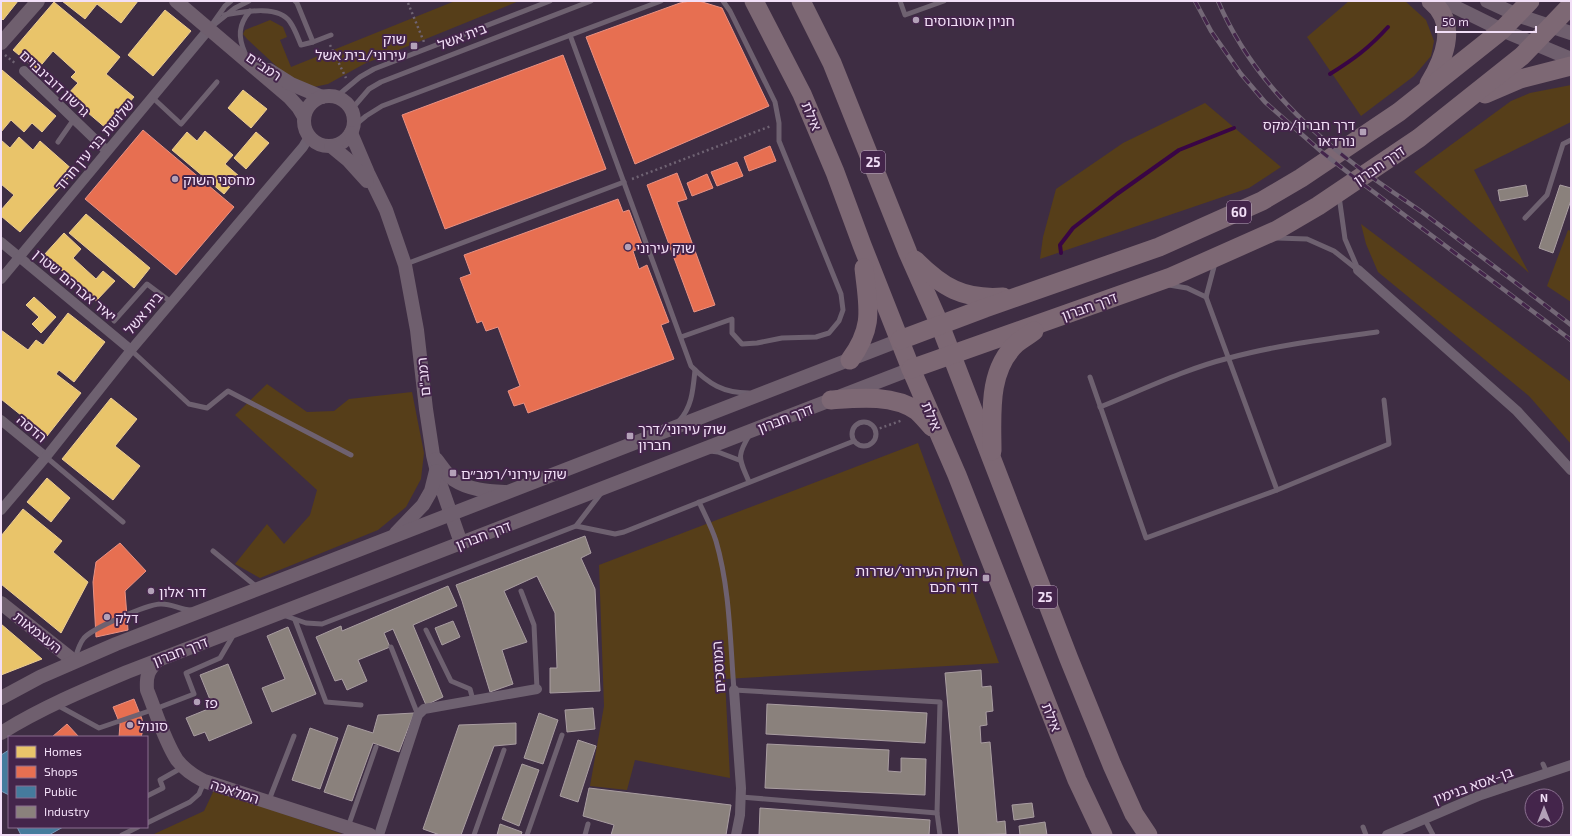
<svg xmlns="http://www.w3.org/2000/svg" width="1572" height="836" viewBox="0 0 1572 836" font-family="'Exo 2','Noto Sans Hebrew',sans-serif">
  <rect width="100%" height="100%" fill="#3e2d43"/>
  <!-- green -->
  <g fill="#563e19">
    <polygon points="455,1 519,1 364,64 328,84 314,87 286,75 247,39 243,34 245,30 270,20 283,27 287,37 280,40 291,67"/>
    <polygon points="1349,1 1405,1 1426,20 1434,41 1431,56 1414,76 1361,116 1307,37"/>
    <polygon points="1571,85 1571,122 1474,170 1529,273 1414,172 1511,101 1530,93"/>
    <polygon points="1205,103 1281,167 1249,188 1040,259 1043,237 1056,189 1123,143"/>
    <polygon points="1361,224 1571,382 1571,444 1529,396 1378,272 1366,244"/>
    <polygon points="1568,230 1571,231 1571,302 1547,286"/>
    <polygon points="267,384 307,412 334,411 349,399 412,392 424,453 421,479 406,507 378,530 260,578 235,564 267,524 284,544 310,515 317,490 235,415"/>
    <polygon points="918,443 999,663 725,679 730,778 635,760 627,790 590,786 604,706 599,565"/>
    <polygon points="214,790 345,835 152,835 204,811"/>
  </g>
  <!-- homes -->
  <g fill="#e9c46a" stroke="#eccc94">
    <polygon points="1,1 18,1 3,20 1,18"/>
    <polygon points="62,1 138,1 121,23 97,4 85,19"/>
    <polygon points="54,2 120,57 106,74 134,97 107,129 67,95 78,83 71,77 76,72 53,51 37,70 13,50"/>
    <polygon points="165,10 191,31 153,76 128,55"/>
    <polygon points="2,70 56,116 42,132 32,123 24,132 11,120 1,132"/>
    <polygon points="243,90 267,109 251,128 228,108"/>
    <polygon points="205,131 233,155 225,164 239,176 224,194 172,150 187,132 197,141"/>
    <polygon points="256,132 269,143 246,169 234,158"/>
    <polygon points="19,137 33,150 40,141 74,171 20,232 1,216 1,210 14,195 1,184 1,140 10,148"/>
    <polygon points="86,214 150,268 134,288 69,233"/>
    <polygon points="64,233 81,249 73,258 96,279 103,271 115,281 96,301 44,255"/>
    <polygon points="34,297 56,317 41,333 32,324 39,317 26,305"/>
    <polygon points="68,313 105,342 74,382 59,370 56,374 81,393 47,436 1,399 1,330 28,350 36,340 43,345"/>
    <polygon points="111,398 137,419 115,446 140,466 113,500 62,459"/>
    <polygon points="47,478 70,498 51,522 27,502"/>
    <polygon points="23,509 62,541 53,552 88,582 61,633 1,584 1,536"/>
    <polygon points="1,624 42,659 1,675"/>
  </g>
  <!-- shops -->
  <g fill="#e76f51" stroke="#ea9183">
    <polygon points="690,1 699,1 722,8 769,106 635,164 586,37 680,3"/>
    <polygon points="563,55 606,169 445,229 402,115"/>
    <polygon points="143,130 234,207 176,275 85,199"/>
    <polygon points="770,146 776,161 749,171 744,157"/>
    <polygon points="737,162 743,176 717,186 711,172"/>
    <polygon points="677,173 687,199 677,202 715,305 694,312 647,185"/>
    <polygon points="707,174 713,188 692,196 687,183"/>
    <polygon points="618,199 623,212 629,210 643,247 633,251 639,269 647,265 669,322 661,325 674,359 528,413 524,403 514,406 508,391 520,386 498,327 486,331 482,321 477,323 460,278 471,274 464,255"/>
    <polygon points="120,543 146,571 125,591 128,630 96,637 93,582 96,562"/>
    <polygon points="134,699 142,719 143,730 141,737 119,737 120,724 113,707"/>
    <polygon points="67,724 79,737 52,737"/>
  </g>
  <!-- public -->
  <g fill="#457b9d" stroke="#7999b8">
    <polygon points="9,750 9,795 1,791 1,755"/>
    <polygon points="17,827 63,827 49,835 21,835"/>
  </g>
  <!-- industry -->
  <g fill="#8a817c" stroke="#a99da1">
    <polygon points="1526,185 1528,196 1500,201 1498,190"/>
    <polygon points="1560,185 1571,188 1571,200 1553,253 1539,248"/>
    <polygon points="585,536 591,553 581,558 595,589 600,691 550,693 550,668 557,668 555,613 537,576 504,591 527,642 502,650 513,684 490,692 462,601 456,585"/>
    <polygon points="448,586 457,606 413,625 443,697 426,705 393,629 384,633 390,647 358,660 367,681 347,690 342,679 335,681 316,637 341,626 342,631"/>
    <polygon points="453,621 460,637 442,645 435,628"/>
    <polygon points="288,627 316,694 272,712 262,688 285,679 267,636"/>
    <polygon points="228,664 252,723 209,741 205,732 194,736 186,718 213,707 200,675"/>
    <polygon points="981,670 982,687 991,686 993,711 986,712 987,725 980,726 981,743 990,742 997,822 1005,821 1006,834 959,835 945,673"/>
    <polygon points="767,704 927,713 925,743 766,734"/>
    <polygon points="593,708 595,729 567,732 565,710"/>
    <polygon points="414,713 399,752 373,743 352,801 324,792 348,725 373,733 378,715"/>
    <polygon points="539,713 558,720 543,764 524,758"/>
    <polygon points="516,723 516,744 494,746 461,835 440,835 423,829 459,725"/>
    <polygon points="310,728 338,738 320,789 292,780"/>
    <polygon points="578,740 596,746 578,802 560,796"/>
    <polygon points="767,744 889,750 888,771 901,772 901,758 926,759 925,795 765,788"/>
    <polygon points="522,764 539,770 519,826 502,819"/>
    <polygon points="589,788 731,805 726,835 611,835 614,825 583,816"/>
    <polygon points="1032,803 1034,817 1014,820 1012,805"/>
    <polygon points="760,808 930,820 929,835 759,835"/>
    <polygon points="1045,822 1047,835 1020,835 1019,826"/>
    <polygon points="500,824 522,832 521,835 497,835"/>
  </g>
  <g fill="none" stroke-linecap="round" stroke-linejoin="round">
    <!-- stream -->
    <g stroke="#390545" stroke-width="4">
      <path d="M1330,74c24,-15 39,-26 58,-47"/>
      <polyline points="1061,253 1060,245 1073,228 1117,194 1179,150 1234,128"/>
    </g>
    <!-- path -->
    <g stroke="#6f6373" stroke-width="2.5" stroke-dasharray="2 3" stroke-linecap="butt">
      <polyline points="408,3 424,42"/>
      <polyline points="330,45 346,78"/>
      <polyline points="5,55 16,64"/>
      <polyline points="632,179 771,126"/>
      <polyline points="875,430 903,420"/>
    </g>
    <!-- lane -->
    <g stroke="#6e6170" stroke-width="5">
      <polyline points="295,1 297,3 313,42 331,35"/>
      <polyline points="900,1 905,15 944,1"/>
      <path d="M224,15c18,-3 55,-11 66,7 5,7 8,16 11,23l12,-3"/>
      <polyline points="213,23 225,6 231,1"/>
      <polyline points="210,28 235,8 249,1"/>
      <path d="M570,35l121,331c18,18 32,27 58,27"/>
      <path d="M245,53c-7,-16 -7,-28 5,-42"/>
      <polyline points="152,97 181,124 217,82"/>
      <polyline points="336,97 360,77 374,69 550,1"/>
      <polyline points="351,110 369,89 381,82 591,1"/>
      <polyline points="354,126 366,116 382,106 661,1"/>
      <polyline points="58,142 74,119"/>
      <polyline points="1339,196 1345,239 1358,269"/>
      <polyline points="1525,218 1547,195 1563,144 1571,140"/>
      <polyline points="1277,238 1307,239 1334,251 1358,270"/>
      <polyline points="1215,263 1206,297 1277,490"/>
      <polyline points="406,264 624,182"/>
      <polyline points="1169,285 1187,288 1206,297"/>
      <polyline points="114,321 147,284 171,302"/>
      <polyline points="681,337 732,319 732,333 742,344 757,343 782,338 816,337 829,333 839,321 843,310 841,294 779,141 779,123 775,102 730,11 723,1"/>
      <polyline points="131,350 189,404 207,408 228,391 351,455"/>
      <polyline points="1090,377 1146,538 1277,490 1389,444 1384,400"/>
      <path d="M1100,407c42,-17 85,-38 129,-49 48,-13 98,-19 148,-26"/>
      <path d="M679,421c13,-14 14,-31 16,-51"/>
      <circle cx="864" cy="434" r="12"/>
      <polyline points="710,451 718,452 739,460"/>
      <polyline points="46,457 123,522"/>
      <path d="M749,482c-10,-24 -13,-25 1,-48"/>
      <path d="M699,502c6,13 13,26 17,39 14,48 14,100 18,149l206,12 -3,111 3,22"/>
      <polyline points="576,526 615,534 624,532 854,441"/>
      <polyline points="213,551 257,587"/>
      <polyline points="521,591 534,625 537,689"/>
      <polyline points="283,615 306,623 322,624 576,526 602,492"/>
      <polyline points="295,620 326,702 361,705"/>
      <polyline points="426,630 451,681 470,689 473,700"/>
      <polyline points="391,647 418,715"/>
      <path d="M75,659c2,-7 4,-15 9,-21 9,-10 62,-33 76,-34 11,-1 20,6 31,6"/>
      <polyline points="57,705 99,728 155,709 194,694 186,673 220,658 234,634"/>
      <polyline points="1543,764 1547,773"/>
      <polyline points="147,796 163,788 160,780 183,767"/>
      <polyline points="741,797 937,813"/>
      <polyline points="269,800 294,736"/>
      <polyline points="1424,818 1433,835"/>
      <polyline points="147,823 190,802 199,794 204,782"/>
      <polyline points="348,827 376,747"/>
      <polyline points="1363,827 1366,835"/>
      <polyline points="122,835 138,827"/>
      <polyline points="474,835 504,750"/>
      <polyline points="527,835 562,735"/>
      <polyline points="585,835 588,824"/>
    </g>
    <!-- street -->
    <g stroke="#6e6170" stroke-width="10">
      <polyline points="24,71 107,151"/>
      <polyline points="1,242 131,350"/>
      <polyline points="1358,270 1517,411 1571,470"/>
      <polyline points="1,279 209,29"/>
      <polyline points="1,420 46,457"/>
      <polyline points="1,510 46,457 131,350 303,147 309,137"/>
      <polyline points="734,690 741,788 740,815 736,835"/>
      <polyline points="379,835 416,721 418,715 424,709 537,689"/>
      <polyline points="1387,835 1481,795 1571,765"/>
    </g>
    <!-- secondary -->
    <g stroke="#6f5f6e" stroke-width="14">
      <polyline points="176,1 290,98 298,107 304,117"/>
      <polyline points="1443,1 1502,30 1571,59"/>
      <polyline points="1487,1 1517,15 1571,33"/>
      <polyline points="1,43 38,1"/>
      <polyline points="269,70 291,84 322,97"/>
      <circle cx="329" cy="121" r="25"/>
      <polyline points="351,133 368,173 386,210 405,265 417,330 426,409 433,455 439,480 461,543"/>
      <polyline points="331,146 348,160 367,181"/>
      <path d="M436,459c5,6 11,16 18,21 15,10 34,11 51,12"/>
      <polyline points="396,533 423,505 431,491 436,471"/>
      <polyline points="1,603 74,661"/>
      <path d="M158,660c-10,11 -12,15 -11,30 9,22 17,50 30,70 7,9 17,16 27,21l166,54"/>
      <polyline points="1,698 40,677 116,644 900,340"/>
      <path d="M1,733c40,-25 83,-43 126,-61l784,-303"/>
    </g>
    <!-- highway -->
    <g stroke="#7d6874" stroke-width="19">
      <polyline points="754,1 802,94 835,172 862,245 911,369 957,475 1077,780 1103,835"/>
      <polyline points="801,1 832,63 908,253 940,325 1069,659 1112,765 1134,814 1148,835"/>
      <path d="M1429,84c15,-25 30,-60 2,-83"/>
      <polyline points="1485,94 1520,79 1571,66"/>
      <path d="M915,260c27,27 48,40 88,37"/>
      <polyline points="900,340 985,308 1159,247 1262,201 1301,178 1399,112 1502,30 1530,1"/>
      <path d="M850,360c25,-34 18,-53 14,-92"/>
      <polyline points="911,369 1171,277 1277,230 1318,206 1419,138 1522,56 1571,5"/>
      <path d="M831,400c26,-2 62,-6 86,11 5,4 10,11 15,16"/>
      <path d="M992,451c0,-36 -5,-81 25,-108 5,-4 12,-8 17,-12"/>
    </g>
    <!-- rail casing -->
    <g stroke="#736776" stroke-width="4.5">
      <g id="rail">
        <polyline points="1195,1 1211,31 1241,74 1265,102 1323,153 1355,178 1571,340"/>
        <path d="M1218,1c28,66 79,120 136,163 23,18 48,34 72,51 48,36 97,73 145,110"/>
      </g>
    </g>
    <!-- rail -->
    <use href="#rail" stroke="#44254b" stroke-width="3" stroke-dasharray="9" stroke-linecap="butt"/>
  </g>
  <!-- markers -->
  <g fill="#b3a1b8" stroke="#44254b" stroke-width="1.5">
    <circle cx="916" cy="20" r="4"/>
    <rect x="410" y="42" width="8" height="8" rx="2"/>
    <rect x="1359" y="128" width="8" height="8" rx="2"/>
    <circle cx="175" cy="179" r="4"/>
    <circle cx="628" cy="247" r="4"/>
    <rect x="626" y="432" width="8" height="8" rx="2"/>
    <rect x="449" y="469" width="8" height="8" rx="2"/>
    <rect x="982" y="574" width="8" height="8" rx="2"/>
    <circle cx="151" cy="591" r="4"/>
    <circle cx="107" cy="617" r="4"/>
    <circle cx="197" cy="702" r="4"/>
    <circle cx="130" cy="725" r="4"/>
  </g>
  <g text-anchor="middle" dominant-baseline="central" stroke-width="4" stroke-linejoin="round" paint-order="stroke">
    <!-- shield labels -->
    <g fill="#44254b" stroke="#bea7c3" stroke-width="1">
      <rect x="861" y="151" width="24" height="22" rx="3"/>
      <rect x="1227" y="201" width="24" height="22" rx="3"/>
      <rect x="1033" y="586" width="24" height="22" rx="3"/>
    </g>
    <g font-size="13" font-weight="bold" fill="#f2dff7">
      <text x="873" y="162">25</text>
      <text x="1239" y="212">60</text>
      <text x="1045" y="597">25</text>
    </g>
    <!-- poi labels -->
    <g font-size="14" fill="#f2dff7" stroke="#44254b" text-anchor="start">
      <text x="924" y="20">חניון אוטובוסים</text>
      <text x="406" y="38" text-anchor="end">שוק<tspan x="406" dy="16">עירוני/בית אשל</tspan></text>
      <text x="1355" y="124" text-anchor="end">דרך חברון/מקס<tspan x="1355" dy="16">נורדאו</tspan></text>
      <text x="183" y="179">מחסני השוק</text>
      <text x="636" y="247">שוק עירוני</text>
      <text x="638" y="428">שוק עירוני/דרך<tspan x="638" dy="16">חברון</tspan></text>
      <text x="461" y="473">שוק עירוני/רמב״ם</text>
      <text x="978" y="570" text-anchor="end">השוק העירוני/שדרות<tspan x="978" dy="16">דוד חכם</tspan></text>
      <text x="159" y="591">דור אלון</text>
      <text x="115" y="617">דלק</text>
      <text x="205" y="702">פז</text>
      <text x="138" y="725">סונול</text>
    </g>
    <!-- street labels -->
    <g font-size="14" fill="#f2dff7" stroke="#44254b">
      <text transform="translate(462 36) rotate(-21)">בית אשל</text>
      <text transform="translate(264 66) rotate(34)">רמב"ם</text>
      <text transform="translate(55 83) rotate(43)">גרשון דובינבוים</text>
      <text transform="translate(812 116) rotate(67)">אילת</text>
      <text transform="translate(94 145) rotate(-50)">שלושת בני עין חרוד</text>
      <text transform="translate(1379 165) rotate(-34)">דרך חברון</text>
      <text transform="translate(75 285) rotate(40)">יאיר אברהם שטרן</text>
      <text transform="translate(1089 306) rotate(-20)">דרך חברון</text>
      <text transform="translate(143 313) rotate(-50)">בית אשל</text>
      <text transform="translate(423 377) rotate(-96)">רמב"ם</text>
      <text transform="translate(932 416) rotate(67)">אילת</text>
      <text transform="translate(785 418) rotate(-21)">דרך חברון</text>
      <text transform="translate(32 428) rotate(40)">הדסה</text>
      <text transform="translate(483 535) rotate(-21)">דרך חברון</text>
      <text transform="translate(38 632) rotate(38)">העצמאות</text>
      <text transform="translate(180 651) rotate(-21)">דרך חברון</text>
      <text transform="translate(718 667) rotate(-94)">המוסכים</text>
      <text transform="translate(1052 717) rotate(68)">אילת</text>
      <text transform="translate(1473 785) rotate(-20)">בן-אסא בנימין</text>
      <text transform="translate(235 791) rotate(18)">המלאכה</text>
    </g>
  </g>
  <!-- border -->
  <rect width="1572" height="836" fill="none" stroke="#f2dff7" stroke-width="4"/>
  <!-- legend -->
  <rect x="8" y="736" width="140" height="92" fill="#44254b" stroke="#8a6f90"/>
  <rect x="16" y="746" width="20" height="12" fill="#e9c46a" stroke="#8a6f90"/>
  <text x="44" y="756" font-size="12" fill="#f2dff7">Homes</text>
  <rect x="16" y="766" width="20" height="12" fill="#e76f51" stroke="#8a6f90"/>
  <text x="44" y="776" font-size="12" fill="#f2dff7">Shops</text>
  <rect x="16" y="786" width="20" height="12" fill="#457b9d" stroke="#8a6f90"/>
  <text x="44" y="796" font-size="12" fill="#f2dff7">Public</text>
  <rect x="16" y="806" width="20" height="12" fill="#8a817c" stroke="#8a6f90"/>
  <text x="44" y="816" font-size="12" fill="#f2dff7">Industry</text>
  <!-- north arrow -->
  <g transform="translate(1544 808)"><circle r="19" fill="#44254b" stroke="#8a6f90"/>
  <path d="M0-3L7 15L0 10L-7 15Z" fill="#b3a1b8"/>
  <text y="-6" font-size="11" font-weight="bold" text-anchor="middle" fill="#f2dff7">N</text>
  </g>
  <!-- scale -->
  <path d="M1436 26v6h100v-6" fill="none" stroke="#f2dff7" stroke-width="2"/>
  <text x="1442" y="26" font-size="12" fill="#f2dff7" stroke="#44254b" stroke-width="3" paint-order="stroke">50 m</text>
</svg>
